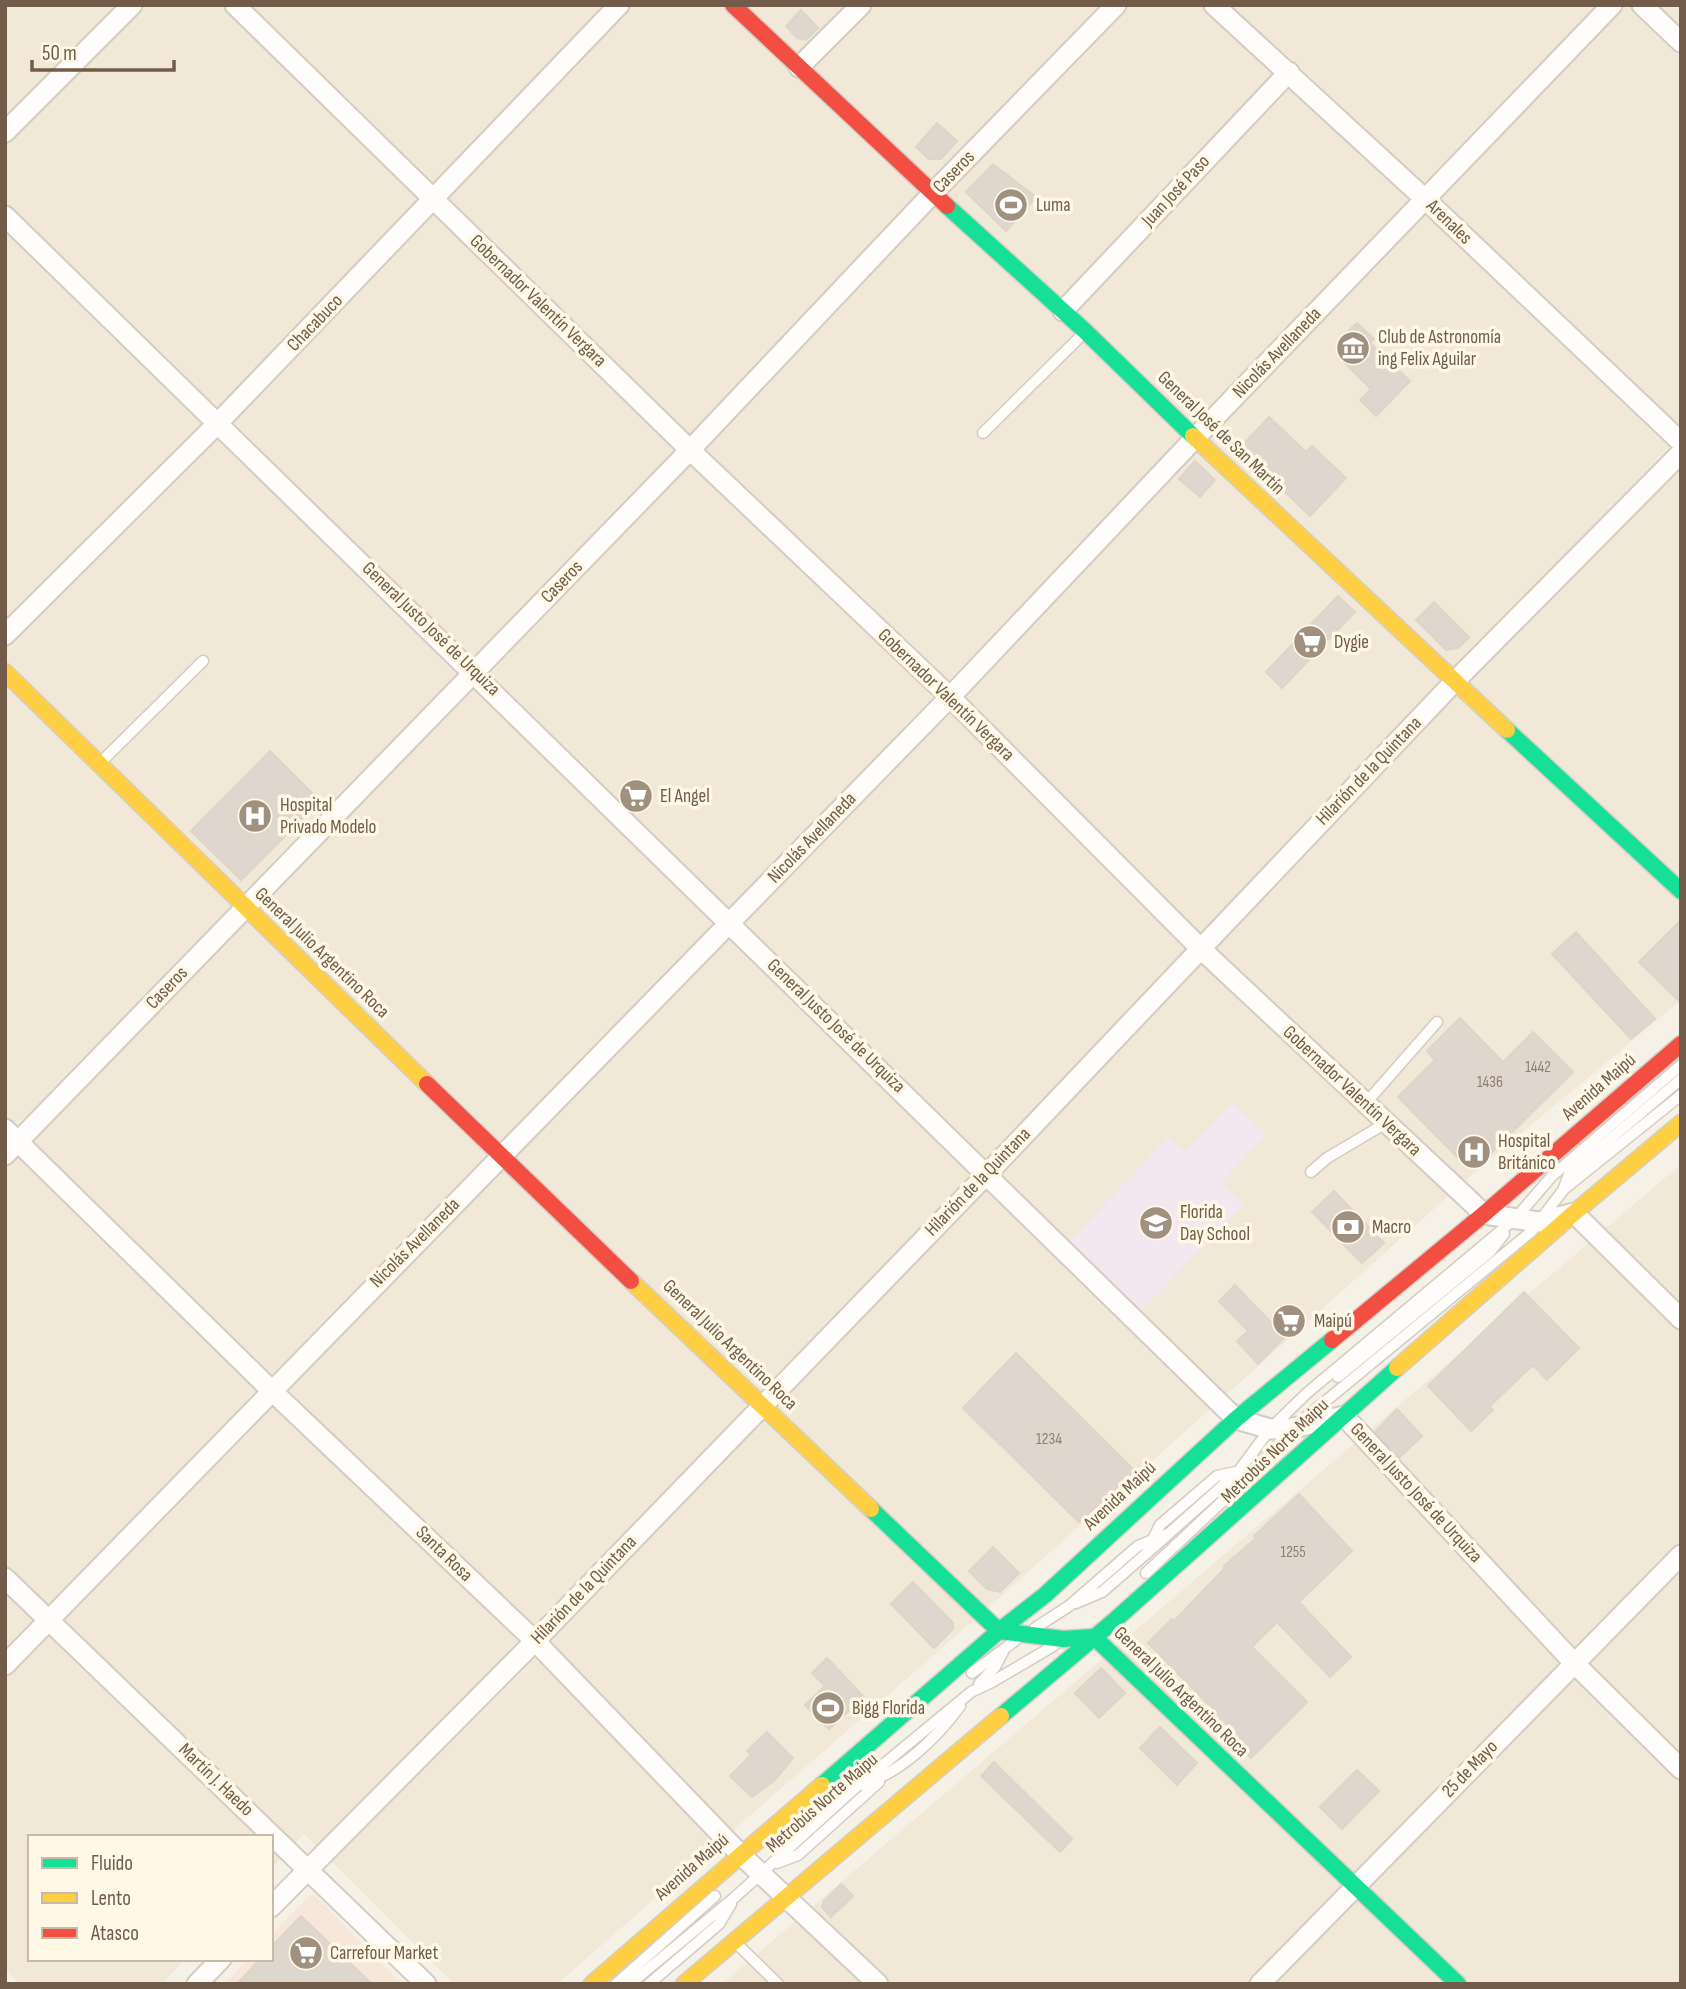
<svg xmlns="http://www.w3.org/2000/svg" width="1686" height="1989" viewBox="0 0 1686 1989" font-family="'Sofia Sans Condensed',sans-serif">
  <rect width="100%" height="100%" fill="#f5f1e7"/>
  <!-- residential -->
  <g fill="#f1e8d7">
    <polygon points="5,5 1681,5 1681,1000 1484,1164 999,1598 557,1984 454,1984 304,1834 271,1869 271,1837 30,1837 30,1959 185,1959 162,1984 20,1984 5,1969"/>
    <polygon points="1681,1164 1681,1984 722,1984"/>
  </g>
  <!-- commercial -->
  <polygon fill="#f6e7da" points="315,1895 402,1984 225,1984 248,1959 271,1959 271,1935 308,1897"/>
  <!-- education -->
  <polygon fill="#f3e7f0" points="1233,1102 1267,1135 1221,1183 1244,1205 1141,1312 1068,1242 1169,1137 1185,1152"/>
  <!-- building -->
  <g fill="#dfd7cd" stroke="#ded5ca" stroke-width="2">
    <polygon points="801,10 818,28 806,40 797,38 786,26"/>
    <polygon points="937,123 957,141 941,159 929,159 916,147"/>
    <polygon points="993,164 1036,197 1006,231 966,192"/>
    <polygon points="1357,323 1374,339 1370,343 1410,381 1376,416 1360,400 1371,389 1344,362 1358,348 1344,335"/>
    <polygon points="1269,417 1306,452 1312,446 1346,478 1310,516 1240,448"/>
    <polygon points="1195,461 1215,480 1200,497 1179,479"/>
    <polygon points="1338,596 1355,612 1282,688 1266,672"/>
    <polygon points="1434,602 1469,637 1458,648 1446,650 1416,620"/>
    <polygon points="270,751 320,801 241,880 191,831"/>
    <polygon points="1681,920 1681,1003 1639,962"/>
    <polygon points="1576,932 1655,1019 1631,1039 1552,954"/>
    <polygon points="1460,1018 1503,1062 1533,1032 1573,1072 1483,1161 1461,1161 1398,1097 1435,1060 1427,1051"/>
    <polygon points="1334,1191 1384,1243 1362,1263 1312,1212"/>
    <polygon points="1235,1285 1285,1337 1258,1364 1237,1341 1248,1331 1219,1301"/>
    <polygon points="1524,1292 1579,1348 1547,1380 1533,1365 1490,1406 1493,1410 1471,1431 1428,1386"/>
    <polygon points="1016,1353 1135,1471 1079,1522 963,1408"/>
    <polygon points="1397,1409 1422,1436 1399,1458 1375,1432"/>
    <polygon points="1299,1494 1352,1551 1299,1602 1351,1657 1330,1677 1277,1622 1252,1647 1307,1702 1251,1758 1208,1715 1213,1709 1148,1643 1172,1619 1174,1621 1225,1568 1224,1566 1256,1538 1254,1536"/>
    <polygon points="993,1547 1019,1573 1000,1592 987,1589 969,1571"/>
    <polygon points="913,1582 953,1623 953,1629 934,1648 891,1604"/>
    <polygon points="827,1658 864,1697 829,1729 805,1705 825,1686 812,1673"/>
    <polygon points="1101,1668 1125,1693 1099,1718 1075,1693"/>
    <polygon points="1160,1727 1197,1763 1177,1785 1140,1748"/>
    <polygon points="767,1732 793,1758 775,1780 752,1797 730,1776 751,1755 747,1751"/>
    <polygon points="994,1762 1072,1839 1060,1852 981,1776"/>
    <polygon points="1357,1770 1379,1791 1342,1829 1320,1807"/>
    <polygon points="841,1884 853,1896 831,1917 822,1907 824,1901"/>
    <polygon points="301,1916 372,1984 237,1984 260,1959 271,1959 271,1947"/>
  </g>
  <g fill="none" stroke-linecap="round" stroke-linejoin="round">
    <!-- lane casing -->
    <g stroke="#d4ccc2" stroke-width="13">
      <g id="lane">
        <polyline points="983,433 1083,334"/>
        <polyline points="102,761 203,661"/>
        <polyline points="1365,1104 1437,1022"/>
        <polyline points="1311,1172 1327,1158 1386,1123"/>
        <polyline points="1564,1188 1569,1174 1681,1079"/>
        <polyline points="1515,1219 1552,1176 1681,1065"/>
        <polyline points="1338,1377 1490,1252 1504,1234"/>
        <polyline points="1151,1543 1160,1525 1217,1476 1236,1472"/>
        <polyline points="1146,1573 1245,1480 1293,1428 1532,1231 1564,1189 1681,1095"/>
        <polyline points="1076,1603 1102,1592 1147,1553 1238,1472 1270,1429 1307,1393 1516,1218"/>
        <polyline points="1035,1628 1069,1606 1138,1546 1168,1534"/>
        <polyline points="972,1673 1016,1640"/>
        <polyline points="979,1684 995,1667 1003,1652"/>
        <path d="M862,1785c39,-13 74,-46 98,-79"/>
        <polyline points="777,1863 798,1855 879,1782"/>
        <polyline points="736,1943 778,1984"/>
        <polyline points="616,1984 715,1896"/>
        <polyline points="630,1984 734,1898 855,1788 971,1692 992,1682 1055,1645"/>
        <polyline points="649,1984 719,1924 731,1904"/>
      </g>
    </g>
    <!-- street casing -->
    <g stroke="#d4ccc2" stroke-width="23">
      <g id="street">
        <polyline points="235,5 690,450 950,697 1200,948 1484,1214 1539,1222 1574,1213 1681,1319"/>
        <polyline points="1214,5 1426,200 1681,442"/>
        <polyline points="1642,5 1681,42"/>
        <polyline points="799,67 861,5"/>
        <polyline points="5,132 132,5"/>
        <path d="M5,216c411,400 823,799 1231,1203l34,10 23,-1 51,-12 230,247 107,106"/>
        <polyline points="1063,311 1289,72"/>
        <polyline points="5,635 217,424 619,5"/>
        <polyline points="5,1129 271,1390 535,1641 740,1854 878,1984"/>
        <polyline points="5,1155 690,450 933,193 1116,5"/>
        <polyline points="5,1578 426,1984"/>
        <polyline points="5,1665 950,697 1195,438 1612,5"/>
        <polyline points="271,1907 535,1641 988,1173 1454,682 1681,453"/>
        <polyline points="197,1984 221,1959"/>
        <polyline points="1260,1984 1681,1555"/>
      </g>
    </g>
    <!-- fast casing -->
    <g stroke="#d6cec4" stroke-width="19">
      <g id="fast">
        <polyline points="947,206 1085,331 1193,436"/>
        <polyline points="1507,730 1681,891"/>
        <polyline points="871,1509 999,1631 1063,1639 1094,1637 1458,1984"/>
        <polyline points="1001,1716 1115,1620 1397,1368"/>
        <polyline points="822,1785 999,1631 1045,1595 1236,1419 1332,1340"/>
      </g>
    </g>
    <!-- slow casing -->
    <g stroke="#d6cec4" stroke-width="19">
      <g id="slow">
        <polyline points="1193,436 1507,730"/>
        <polyline points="5,672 427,1084"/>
        <polyline points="631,1281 871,1509"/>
        <polyline points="1397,1368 1574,1213 1681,1123"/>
        <polyline points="592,1984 822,1785"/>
        <polyline points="684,1984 1001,1716"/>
      </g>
    </g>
    <!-- jam casing -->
    <g stroke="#d6cec4" stroke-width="19">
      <g id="jam">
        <polyline points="733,5 947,206"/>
        <polyline points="427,1084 631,1281"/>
        <polyline points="1332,1340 1484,1214 1681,1044"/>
      </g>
    </g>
    <!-- lane -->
    <use href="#lane" stroke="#fefdfb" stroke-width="10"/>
    <!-- street -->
    <use href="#street" stroke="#fefdfb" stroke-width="19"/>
    <!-- fast -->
    <use href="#fast" stroke="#16e098" stroke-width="16"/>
    <!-- slow -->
    <use href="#slow" stroke="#ffcf43" stroke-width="16"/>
    <!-- jam -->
    <use href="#jam" stroke="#f24e42" stroke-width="16"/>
  </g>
  <!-- icons -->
  <defs>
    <g id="stadium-disc" transform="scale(1.75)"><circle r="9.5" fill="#a09080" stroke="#fff8e7"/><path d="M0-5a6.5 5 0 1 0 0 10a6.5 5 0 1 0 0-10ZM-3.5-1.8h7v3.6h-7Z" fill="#fff"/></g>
    <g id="museum-disc" transform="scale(1.75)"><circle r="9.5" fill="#a09080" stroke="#fff8e7"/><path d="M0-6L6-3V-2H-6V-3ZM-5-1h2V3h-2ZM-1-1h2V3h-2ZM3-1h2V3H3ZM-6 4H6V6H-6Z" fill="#fff"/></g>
    <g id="supermarket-disc" transform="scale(1.75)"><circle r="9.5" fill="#a09080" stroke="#fff8e7"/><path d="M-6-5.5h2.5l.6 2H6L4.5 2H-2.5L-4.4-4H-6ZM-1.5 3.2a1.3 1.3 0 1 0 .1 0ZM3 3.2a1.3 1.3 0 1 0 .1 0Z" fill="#fff"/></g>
    <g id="hospital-disc" transform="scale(1.75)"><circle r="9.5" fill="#a09080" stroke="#fff8e7"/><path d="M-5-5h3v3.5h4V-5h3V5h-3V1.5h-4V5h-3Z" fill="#fff"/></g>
    <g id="school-disc" transform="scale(1.75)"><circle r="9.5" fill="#a09080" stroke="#fff8e7"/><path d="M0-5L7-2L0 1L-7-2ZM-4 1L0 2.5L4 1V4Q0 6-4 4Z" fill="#fff"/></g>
    <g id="bank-disc" transform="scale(1.75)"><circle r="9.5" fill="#a09080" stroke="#fff8e7"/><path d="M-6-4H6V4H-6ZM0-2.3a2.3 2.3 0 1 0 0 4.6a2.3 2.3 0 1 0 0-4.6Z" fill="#fff"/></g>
  </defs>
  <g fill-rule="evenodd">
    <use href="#stadium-disc" x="1011" y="205"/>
    <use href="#museum-disc" x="1353" y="348"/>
    <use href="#supermarket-disc" x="1310" y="642"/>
    <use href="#supermarket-disc" x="636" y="796"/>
    <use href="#hospital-disc" x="255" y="816"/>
    <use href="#hospital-disc" x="1474" y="1152"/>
    <use href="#school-disc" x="1156" y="1223"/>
    <use href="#bank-disc" x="1348" y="1227"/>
    <use href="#supermarket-disc" x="1289" y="1321"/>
    <use href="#stadium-disc" x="828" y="1708"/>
    <use href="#supermarket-disc" x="306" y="1953"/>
  </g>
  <g text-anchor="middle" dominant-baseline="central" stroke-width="7" stroke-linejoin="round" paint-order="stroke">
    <!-- number labels -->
    <g font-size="16" fill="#907e6d">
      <text x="1538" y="1067">1442</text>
      <text x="1490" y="1082">1436</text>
      <text x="1049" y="1439">1234</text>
      <text x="1293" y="1552">1255</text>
    </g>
    <!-- street labels -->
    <g font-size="19" fill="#725c49" stroke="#fff8e7">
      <text transform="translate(954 172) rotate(-46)">Caseros</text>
      <text transform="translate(1176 191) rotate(-47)">Juan José Paso</text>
      <text transform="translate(1449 222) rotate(44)">Arenales</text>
      <text transform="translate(538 301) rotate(44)">Gobernador Valentín Vergara</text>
      <text transform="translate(315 323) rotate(-46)">Chacabuco</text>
      <text transform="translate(1277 353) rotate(-46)">Nicolás Avellaneda</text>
      <text transform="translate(1221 433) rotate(44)">General José de San Martín</text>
      <text transform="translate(562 582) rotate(-46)">Caseros</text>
      <text transform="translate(431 629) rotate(44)">General Justo José de Urquiza</text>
      <text transform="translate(946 695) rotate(44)">Gobernador Valentín Vergara</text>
      <text transform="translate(1369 771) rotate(-46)">Hilarión de la Quintana</text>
      <text transform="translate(812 838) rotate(-46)">Nicolás Avellaneda</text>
      <text transform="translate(322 953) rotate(44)">General Julio Argentino Roca</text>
      <text transform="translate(167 988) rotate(-46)">Caseros</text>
      <text transform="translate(836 1026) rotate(44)">General Justo José de Urquiza</text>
      <text transform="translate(1599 1087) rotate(-41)">Avenida Maipú</text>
      <text transform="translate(1352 1091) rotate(43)">Gobernador Valentín Vergara</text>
      <text transform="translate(978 1182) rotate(-46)">Hilarión de la Quintana</text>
      <text transform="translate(415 1243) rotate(-45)">Nicolás Avellaneda</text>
      <text transform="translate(730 1345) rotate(44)">General Julio Argentino Roca</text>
      <text transform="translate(1275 1451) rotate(-44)">Metrobús Norte Maipu</text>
      <text transform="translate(1416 1493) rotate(47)">General Justo José de Urquiza</text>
      <text transform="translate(1120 1496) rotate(-43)">Avenida Maipú</text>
      <text transform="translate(444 1554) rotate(44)">Santa Rosa</text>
      <text transform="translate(584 1590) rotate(-46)">Hilarión de la Quintana</text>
      <text transform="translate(1181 1692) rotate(44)">General Julio Argentino Roca</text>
      <text transform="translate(1470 1769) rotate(-46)">25 de Mayo</text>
      <text transform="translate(216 1780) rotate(44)">Martín J. Haedo</text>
      <text transform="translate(822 1803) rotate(-41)">Metrobús Norte Maipu</text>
      <text transform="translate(692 1867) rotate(-41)">Avenida Maipú</text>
    </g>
    <!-- poi labels -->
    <g font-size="19" fill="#725c49" stroke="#fff8e7" text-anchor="start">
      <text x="1036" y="205">Luma</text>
      <text x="1378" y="337">Club de Astronomía<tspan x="1378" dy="22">ing Felix Aguilar</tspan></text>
      <text x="1334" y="642">Dygie</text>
      <text x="660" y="796">El Angel</text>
      <text x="280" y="805">Hospital<tspan x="280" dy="22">Privado Modelo</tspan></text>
      <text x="1498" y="1141">Hospital<tspan x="1498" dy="22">Británico</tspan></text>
      <text x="1180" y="1212">Florida<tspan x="1180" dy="22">Day School</tspan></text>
      <text x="1372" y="1227">Macro</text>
      <text x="1314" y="1321">Maipú</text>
      <text x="852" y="1708">Bigg Florida</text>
      <text x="330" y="1953">Carrefour Market</text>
    </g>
  </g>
  <!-- border -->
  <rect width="1686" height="1989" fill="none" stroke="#725c49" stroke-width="14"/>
  <!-- legend -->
  <rect x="28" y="1835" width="245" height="126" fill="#fff8e7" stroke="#c7baa8" stroke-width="2"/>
  <rect x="42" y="1858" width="35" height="10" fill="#16e098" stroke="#c7baa8" stroke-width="2"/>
  <text x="91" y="1870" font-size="21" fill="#725c49">Fluido</text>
  <rect x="42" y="1893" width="35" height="10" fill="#ffcf43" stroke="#c7baa8" stroke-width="2"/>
  <text x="91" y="1905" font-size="21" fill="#725c49">Lento</text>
  <rect x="42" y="1928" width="35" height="10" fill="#f24e42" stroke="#c7baa8" stroke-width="2"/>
  <text x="91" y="1940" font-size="21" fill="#725c49">Atasco</text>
  <!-- scale -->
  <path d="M32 60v10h142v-10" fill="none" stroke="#725c49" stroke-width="3.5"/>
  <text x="42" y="60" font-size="21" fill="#725c49" stroke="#fff8e7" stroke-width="5" paint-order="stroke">50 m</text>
</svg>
